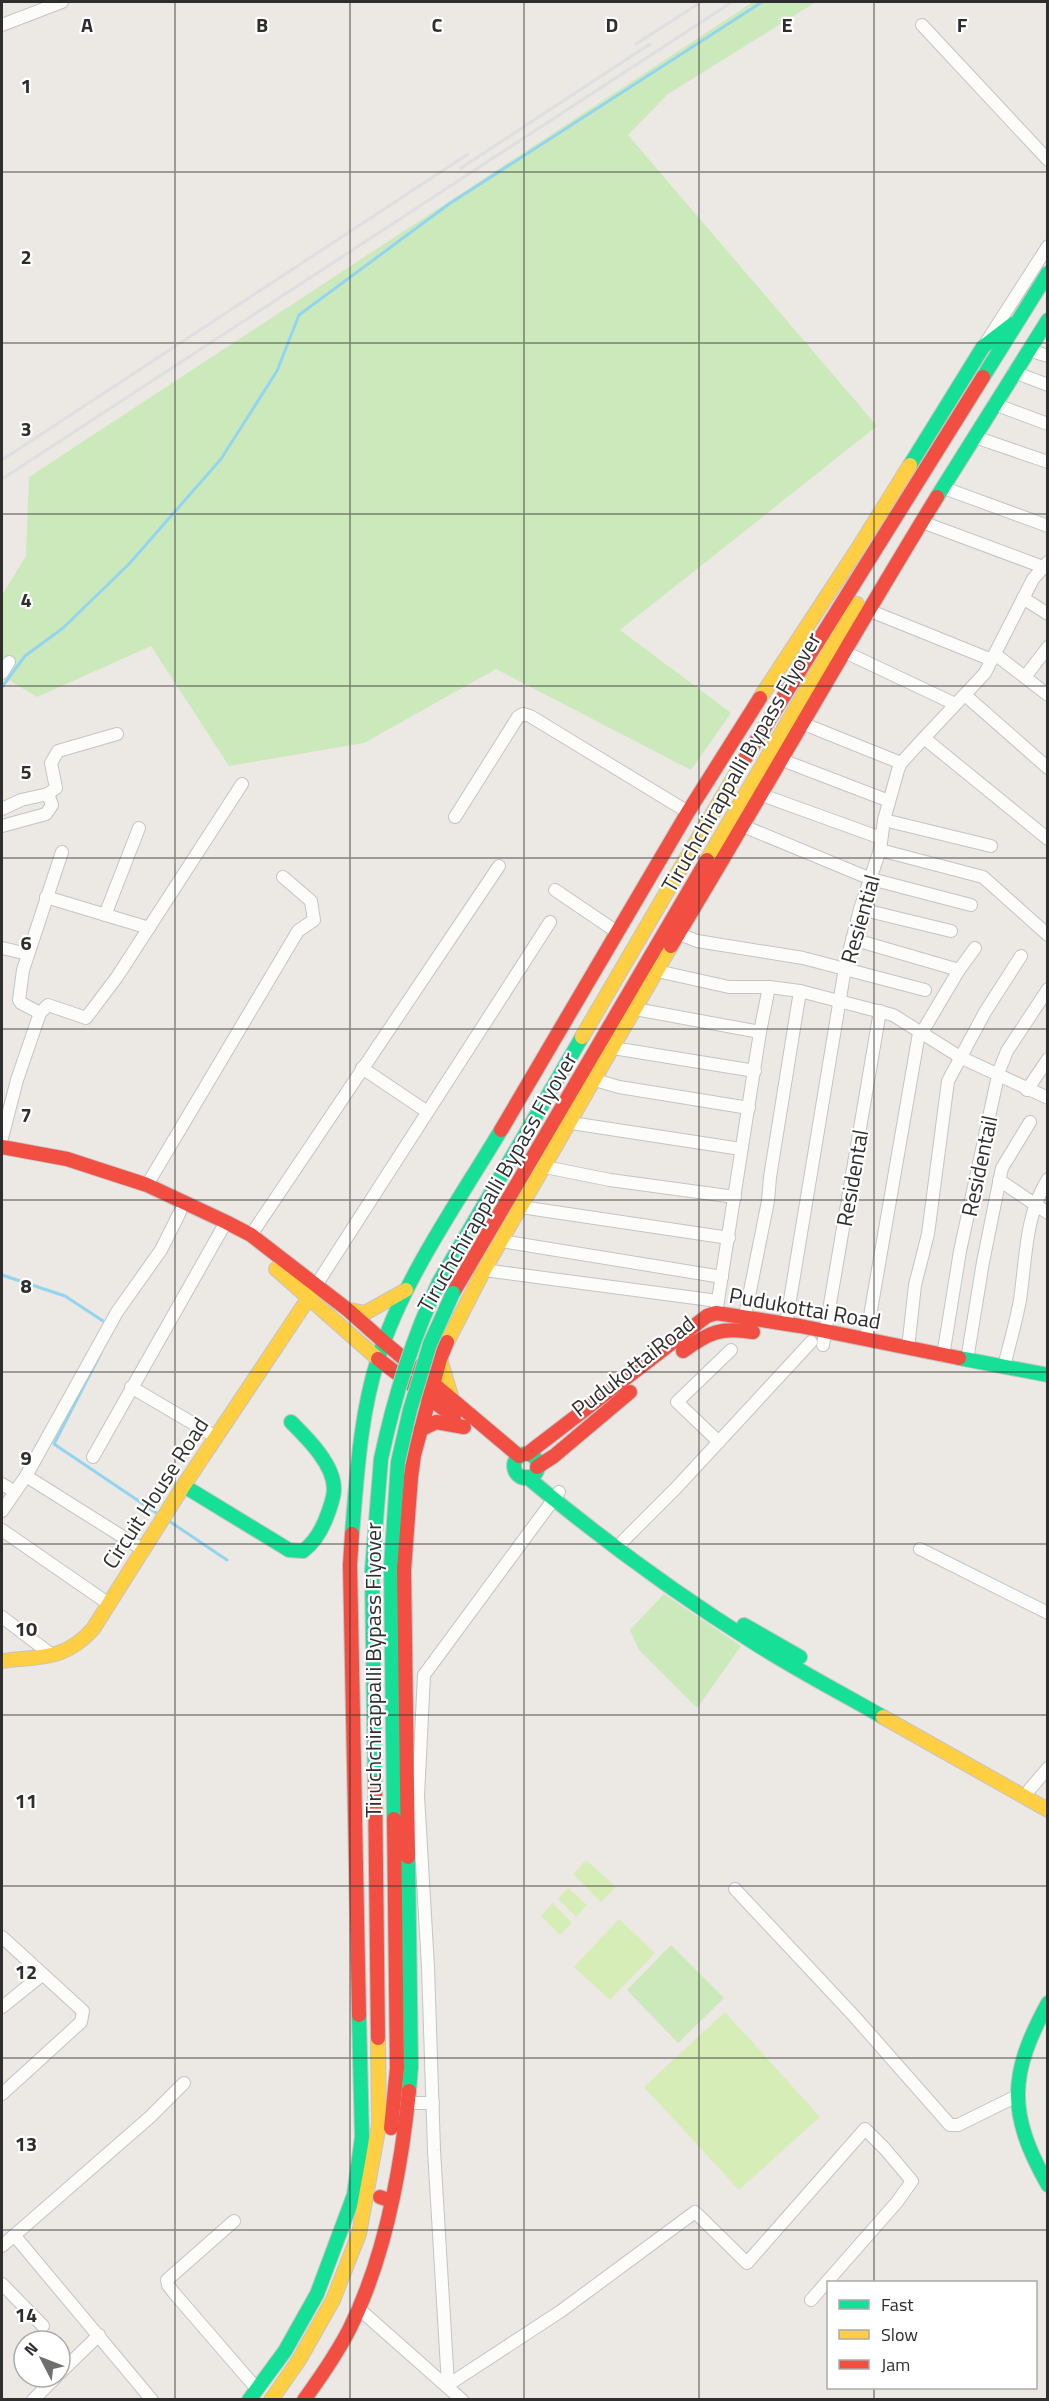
<svg xmlns="http://www.w3.org/2000/svg" width="1049" height="2401" viewBox="0 0 1049 2401" font-family="'Titillium Web',sans-serif">
  <rect width="100%" height="100%" fill="#ece8e4"/>
  <!-- green -->
  <g fill="#cce9bb">
    <polygon points="753,2 816,2 668,94 628,135 877,426 620,630 731,713 691,770 496,669 364,743 229,766 151,646 37,697 2,676 2,595 26,556 29,477"/>
    <polygon points="664,1594 741,1646 697,1708 639,1650 630,1630"/>
    <polygon points="671,1945 724,1998 678,2043 627,1990"/>
  </g>
  <!-- pitch -->
  <g fill="#d7edb8">
    <polygon points="586,1860 616,1887 601,1902 573,1874"/>
    <polygon points="568,1888 587,1905 576,1917 558,1899"/>
    <polygon points="553,1903 572,1923 560,1935 541,1916"/>
    <polygon points="619,1919 655,1953 610,2000 574,1967"/>
    <polygon points="725,2012 820,2117 739,2190 644,2087"/>
  </g>
  <g fill="none" stroke-linecap="round" stroke-linejoin="round">
    <!-- stream -->
    <g stroke="#93d5f1" stroke-width="3">
      <polyline points="2,687 25,656 63,628 129,564 221,459 277,371 299,315 449,204 762,2"/>
      <polyline points="2,1275 65,1296 103,1321"/>
      <polyline points="101,1353 54,1444 158,1514"/>
      <polyline points="169,1521 227,1560"/>
    </g>
    <!-- street casing -->
    <g stroke="#c5c4c5" stroke-width="14">
      <g id="street">
        <polyline points="2,25 62,2"/>
        <polyline points="922,25 1048,160"/>
        <polyline points="987,341 1048,246"/>
        <polyline points="1028,350 1048,356"/>
        <polyline points="1014,372 1048,385"/>
        <polyline points="994,404 1048,424"/>
        <polyline points="975,437 1048,462"/>
        <polyline points="944,488 1048,526"/>
        <polyline points="922,522 1043,567"/>
        <polyline points="1023,598 1048,614"/>
        <polyline points="868,610 992,660"/>
        <polyline points="845,652 955,704"/>
        <polyline points="995,654 1048,695"/>
        <polyline points="2,673 9,662"/>
        <polyline points="1025,677 1048,647"/>
        <polyline points="965,695 1048,768"/>
        <polyline points="804,724 901,763"/>
        <polyline points="924,738 1048,839"/>
        <polyline points="782,760 889,801"/>
        <polyline points="762,795 881,838"/>
        <polyline points="2,809 21,800 48,794 56,788 51,763 58,751 117,734"/>
        <polyline points="455,817 518,717 523,714 530,716 688,812"/>
        <polyline points="884,820 991,846"/>
        <polyline points="2,826 46,814 52,805 48,794"/>
        <polyline points="743,826 871,879 971,905"/>
        <polyline points="880,850 983,877 1048,935"/>
        <polyline points="555,890 617,932"/>
        <polyline points="46,897 149,928"/>
        <polyline points="860,909 951,931"/>
        <polyline points="105,915 139,828"/>
        <polyline points="679,934 697,941 803,958 925,990"/>
        <polyline points="852,939 959,970"/>
        <polyline points="2,948 28,954"/>
        <polyline points="657,971 729,987 769,987 800,991 893,1015 960,1057 1048,1098"/>
        <polyline points="635,1009 760,1032 716,1313"/>
        <polyline points="40,1013 48,1005 86,1018 117,977 242,784"/>
        <polyline points="760,1032 769,987"/>
        <polyline points="921,1034 959,970 975,948"/>
        <polyline points="613,1048 755,1071"/>
        <polyline points="362,1068 426,1111"/>
        <polyline points="595,1080 619,1087 749,1108"/>
        <polyline points="1027,1090 1048,1059"/>
        <polyline points="571,1123 741,1149"/>
        <polyline points="2,1138 17,1080 40,1013 21,1003 19,1000 23,970 62,852"/>
        <polyline points="545,1167 610,1180 735,1197"/>
        <polyline points="999,1180 1048,1213"/>
        <polyline points="147,1185 298,931 314,920 311,901 283,877"/>
        <polyline points="521,1207 729,1238"/>
        <polyline points="251,1235 499,866"/>
        <polyline points="501,1241 722,1277"/>
        <polyline points="484,1270 718,1301"/>
        <polyline points="313,1290 550,922"/>
        <polyline points="745,1316 768,1201 770,1177 800,991"/>
        <polyline points="786,1324 845,968 860,909 880,850 884,820 898,770 901,763 924,738 985,673 1033,579 1048,562"/>
        <polyline points="866,1339 919,1033"/>
        <polyline points="823,1345 880,1011"/>
        <polyline points="908,1348 915,1285 928,1234 948,1081 985,1012 1021,956"/>
        <polyline points="943,1356 960,1251 999,1071 1007,1051 1048,989"/>
        <polyline points="967,1360 983,1262 1002,1168 1030,1122"/>
        <path d="M1004,1367c5,-22 12,-45 16,-67 6,-41 5,-85 28,-121"/>
        <polyline points="131,1387 216,1437"/>
        <polyline points="719,1442 677,1402 731,1350"/>
        <polyline points="93,1457 226,1222"/>
        <polyline points="26,1476 142,1549"/>
        <polyline points="2,1484 15,1492"/>
        <polyline points="2,1511 26,1476 117,1312 161,1250 180,1212"/>
        <polyline points="2,1530 109,1604"/>
        <polyline points="623,1541 677,1487 811,1342"/>
        <polyline points="920,1549 1048,1613"/>
        <polyline points="2,1617 52,1655"/>
        <polyline points="1030,1789 1048,1768"/>
        <polyline points="735,1889 854,2016 950,2125 958,2125 1017,2096"/>
        <polyline points="2,1937 83,2011 81,2022 2,2094"/>
        <polyline points="2,2007 42,1975"/>
        <polyline points="408,2103 433,2103"/>
        <polyline points="234,2221 167,2280 168,2285 174,2293 257,2389"/>
        <polyline points="14,2235 152,2400"/>
        <polyline points="2,2246 150,2117 184,2083"/>
        <polyline points="2,2284 43,2326"/>
        <polyline points="358,2308 462,2400"/>
        <polyline points="60,2373 99,2335"/>
        <polyline points="448,2385 434,2150 428,1967 418,1796 424,1675 559,1492"/>
        <polyline points="448,2385 561,2311 695,2212 747,2263 865,2129 885,2149 912,2181 897,2202 811,2300"/>
        <polyline points="33,2400 56,2377"/>
      </g>
    </g>
    <!-- fast casing -->
    <g stroke="#c5c4c5" stroke-width="16">
      <g id="fast">
        <polyline points="983,377 1048,273"/>
        <polyline points="910,465 983,347 1013,324"/>
        <polyline points="937,497 1048,320"/>
        <polyline points="439,1282 582,1037"/>
        <polyline points="959,1358 1048,1375"/>
        <circle cx="526" cy="1466" r="12"/>
        <path d="M527,1477c73,61 149,117 229,167 41,26 85,49 127,73"/>
        <path d="M184,1486l105,64 14,1c11,-8 17,-18 22,-30 4,-10 9,-22 9,-32 0,-25 -27,-51 -43,-67"/>
        <path d="M352,1534c5,-58 8,-119 26,-175 25,-80 80,-157 123,-229"/>
        <polyline points="744,1625 800,1657"/>
        <polyline points="375,1783 372,1571 381,1459"/>
        <polyline points="394,1819 391,1567 398,1462"/>
        <polyline points="408,1857 411,2067 409,2091"/>
        <path d="M1048,2003c-39,71 -41,110 0,182"/>
        <polyline points="249,2400 285,2351 317,2294 354,2195 362,2137 359,2015"/>
      </g>
    </g>
    <!-- slow casing -->
    <g stroke="#c5c4c5" stroke-width="16">
      <g id="slow">
        <polyline points="760,698 857,550 910,465"/>
        <polyline points="707,860 857,604"/>
        <polyline points="582,1037 741,765"/>
        <polyline points="276,1269 378,1359"/>
        <polyline points="348,1310 365,1313 406,1290"/>
        <polyline points="447,1342 484,1270 671,946"/>
        <polyline points="440,1359 451,1396"/>
        <path d="M2,1661c39,-5 62,0 91,-32l91,-144 126,-189"/>
        <polyline points="883,1717 1048,1810"/>
        <polyline points="271,2400 299,2360 333,2300 359,2234 379,2125 378,2038"/>
      </g>
    </g>
    <!-- jam casing -->
    <g stroke="#c5c4c5" stroke-width="16">
      <g id="jam">
        <polyline points="741,765 983,377"/>
        <path d="M671,946c90,-149 175,-301 266,-449"/>
        <polyline points="501,1130 688,812 760,698"/>
        <polyline points="2,1147 67,1159 147,1185 226,1222 251,1235 348,1310 384,1342"/>
        <polyline points="453,1293 707,860"/>
        <polyline points="384,1342 519,1456"/>
        <path d="M683,1351c26,-19 38,-24 70,-19"/>
        <polyline points="378,1359 454,1417"/>
        <polyline points="420,1430 436,1422 464,1427"/>
        <polyline points="527,1454 707,1316 716,1313 800,1326 959,1358"/>
        <polyline points="537,1467 554,1456 630,1392"/>
        <polyline points="352,1534 350,1565 359,2015"/>
        <polyline points="375,1783 378,2038"/>
        <polyline points="408,1857 404,1570 411,1477 414,1455 440,1359 447,1342"/>
        <polyline points="391,2128 397,2068 394,1819"/>
        <polyline points="380,2197 391,2201"/>
        <path d="M304,2400c16,-22 32,-45 45,-70 36,-72 52,-159 60,-239"/>
      </g>
    </g>
    <!-- street -->
    <use href="#street" stroke="#fcfcfb" stroke-width="12"/>
    <!-- fast -->
    <use href="#fast" stroke="#16e098" stroke-width="14"/>
    <!-- slow -->
    <use href="#slow" stroke="#ffcf43" stroke-width="14"/>
    <!-- jam -->
    <use href="#jam" stroke="#f24e42" stroke-width="14"/>
    <!-- rail -->
    <g stroke="#dedfe1" stroke-width="3">
      <polyline points="636,44 701,2"/>
      <polyline points="461,168 650,44"/>
      <polyline points="2,460 468,154"/>
      <polyline points="2,479 732,2"/>
    </g>
    <!-- fast-bridge casing -->
    <g stroke="#c6c5c4" stroke-width="16" stroke-linecap="butt">
      <g id="fast-bridge">
        <path d="M381,1459c13,-61 31,-120 58,-177"/>
        <polyline points="398,1462 410,1410 430,1344 453,1293"/>
      </g>
    </g>
    <!-- fast-bridge -->
    <use href="#fast-bridge" stroke="#16e098" stroke-width="14"/>
  </g>
  <!-- grid -->
  <path fill="none" stroke="#2e2e2e" stroke-width="1.5" stroke-opacity="0.55" d="M175,2v2398M350,2v2398M524,2v2398M699,2v2398M874,2v2280M2,172h1046M2,343h1046M2,514h1046M2,686h1046M2,858h1046M2,1029h1046M2,1200h1046M2,1372h1046M2,1544h1046M2,1715h1046M2,1886h1046M2,2058h1046M2,2230h1046M874,2388v12"/>
  <g text-anchor="middle" dominant-baseline="central" stroke-width="4.5" stroke-linejoin="round" paint-order="stroke">
    <!-- street labels -->
    <g font-size="22" fill="#2e2e2e" stroke="#fff">
      <text transform="translate(741 762) rotate(-60)">Tiruchchirappalli Bypass Flyover</text>
      <text transform="translate(860 919) rotate(-74)">Resiential</text>
      <text transform="translate(979 1166) rotate(-78)">Residentail</text>
      <text transform="translate(852 1178) rotate(-80)">Residental</text>
      <text transform="translate(497 1182) rotate(-60)">Tiruchchirappalli Bypass Flyover</text>
      <text transform="translate(805 1308) rotate(10)">Pudukottai Road</text>
      <text transform="translate(633 1366) rotate(-38)">PudukottaiRoad</text>
      <text transform="translate(155 1493) rotate(-57)">Circuit House Road</text>
      <text transform="translate(373 1670) rotate(-90)">Tiruchchirappalli Bypass Flyover</text>
    </g>
  </g>
  <g font-size="20" text-anchor="middle" font-weight="bold" fill="#2e2e2e" stroke="#fff" stroke-width="4.5" stroke-linejoin="round" paint-order="stroke">
    <text x="87" y="32">A</text>
    <text x="262" y="32">B</text>
    <text x="437" y="32">C</text>
    <text x="612" y="32">D</text>
    <text x="787" y="32">E</text>
    <text x="962" y="32">F</text>
    <text x="26" y="93">1</text>
    <text x="26" y="264">2</text>
    <text x="26" y="436">3</text>
    <text x="26" y="607">4</text>
    <text x="26" y="779">5</text>
    <text x="26" y="950">6</text>
    <text x="26" y="1122">7</text>
    <text x="26" y="1293">8</text>
    <text x="26" y="1465">9</text>
    <text x="26" y="1636">10</text>
    <text x="26" y="1808">11</text>
    <text x="26" y="1979">12</text>
    <text x="26" y="2151">13</text>
    <text x="26" y="2322">14</text>
  </g>
  <!-- border -->
  <rect width="1049" height="2401" fill="none" stroke="#2e2e2e" stroke-width="6"/>
  <!-- legend -->
  <rect x="827" y="2281" width="210" height="108" fill="#ffffff" stroke="#ababab" stroke-width="1.5"/>
  <rect x="839" y="2300" width="30" height="9" fill="#16e098" stroke="#ababab" stroke-width="1.5"/>
  <text x="881" y="2311" font-size="18" fill="#2e2e2e">Fast</text>
  <rect x="839" y="2330" width="30" height="9" fill="#ffcf43" stroke="#ababab" stroke-width="1.5"/>
  <text x="881" y="2341" font-size="18" fill="#2e2e2e">Slow</text>
  <rect x="839" y="2360" width="30" height="9" fill="#f24e42" stroke="#ababab" stroke-width="1.5"/>
  <text x="881" y="2371" font-size="18" fill="#2e2e2e">Jam</text>
  <!-- north arrow -->
  <g transform="translate(42 2359) rotate(312)"><circle r="28" fill="#ffffff" stroke="#ababab" stroke-width="1.5"/>
  <path d="M0-4.5L10 22L0 15L-10 22Z" fill="#706f6e"/>
  <text y="-9" font-size="16" font-weight="bold" text-anchor="middle" fill="#2e2e2e">N</text>
  </g>
</svg>
